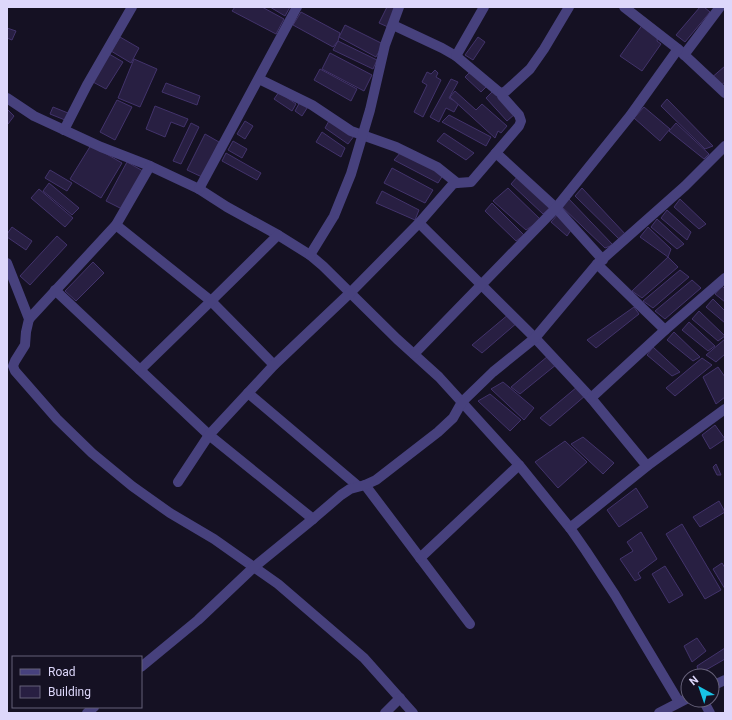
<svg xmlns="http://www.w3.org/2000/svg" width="732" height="720" viewBox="0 0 732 720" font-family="Roboto,sans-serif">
  <rect width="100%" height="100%" fill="#151123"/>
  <!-- building -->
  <g fill="#281f42" stroke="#42336b">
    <polygon points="235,7 262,7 284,19 276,34 232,11"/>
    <polygon points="270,7 290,7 285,16"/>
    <polygon points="387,7 396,7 388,27 379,23"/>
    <polygon points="700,7 704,7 710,12 685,42 676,35"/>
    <polygon points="301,12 340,33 338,41 333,47 293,25"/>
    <polygon points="643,24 658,35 657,41 661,44 642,71 620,56"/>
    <polygon points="345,25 383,44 376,57 339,37"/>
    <polygon points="7,28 16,31 12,40 7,38"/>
    <polygon points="120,37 139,48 131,63 111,51"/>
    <polygon points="478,37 485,42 473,60 465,55"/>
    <polygon points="338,41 377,60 373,69 333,50"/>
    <polygon points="330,53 372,75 364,91 322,69"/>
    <polygon points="109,54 123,62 106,89 93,82"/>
    <polygon points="134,59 157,69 140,107 118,98"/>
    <polygon points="725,66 725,82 720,86 710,79"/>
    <polygon points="320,69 357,89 351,101 314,80"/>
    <polygon points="435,70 438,73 436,77 441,80 423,117 414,112 427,85 422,82 427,72 431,74"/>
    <polygon points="471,71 487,86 481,92 465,77"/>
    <polygon points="451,79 458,82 449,98 459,103 454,112 446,108 439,122 430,117"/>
    <polygon points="166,83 200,96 197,105 162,92"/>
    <polygon points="494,90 515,114 507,121 486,98"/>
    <polygon points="455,91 476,110 482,104 507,126 501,133 498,131 495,138 450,97"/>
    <polygon points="279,92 296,104 292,111 274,99"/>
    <polygon points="667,99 713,146 705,149 661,106"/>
    <polygon points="117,100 132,107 115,140 100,132"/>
    <polygon points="301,100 309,105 302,116 295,111"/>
    <polygon points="155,106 188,119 184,127 171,122 165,137 146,129"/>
    <polygon points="53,107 68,113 65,120 50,114"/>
    <polygon points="644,107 670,129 660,141 634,118"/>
    <polygon points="7,109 14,116 8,124 7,123"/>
    <polygon points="449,115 491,137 486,146 442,122"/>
    <polygon points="330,119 354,136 348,144 325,128"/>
    <polygon points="245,121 253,126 245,139 237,134"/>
    <polygon points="191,123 199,127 181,164 173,161"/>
    <polygon points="676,123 709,154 704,159 669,131"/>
    <polygon points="322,132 345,148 341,157 316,142"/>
    <polygon points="444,133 474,153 466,160 437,141"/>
    <polygon points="205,134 219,142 202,177 187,170"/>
    <polygon points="233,141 247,149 242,158 228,150"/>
    <polygon points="91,145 122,163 101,198 70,179"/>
    <polygon points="401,152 443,175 438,183 394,160"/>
    <polygon points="226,153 261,173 257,180 222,161"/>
    <polygon points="127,162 143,171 122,209 106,201"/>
    <polygon points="392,168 433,190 425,203 384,183"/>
    <polygon points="50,170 72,183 67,191 45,178"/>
    <polygon points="518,176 551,207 543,214 511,184"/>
    <polygon points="49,183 79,208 72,215 43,191"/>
    <polygon points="508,188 541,220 526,230 493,201"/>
    <polygon points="582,188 627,236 619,239 575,196"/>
    <polygon points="39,189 73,218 65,227 31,198"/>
    <polygon points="382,191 419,210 415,220 376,203"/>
    <polygon points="568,198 613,245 605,248 561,206"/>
    <polygon points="680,199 706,224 699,229 674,207"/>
    <polygon points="492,203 524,235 516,241 485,211"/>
    <polygon points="667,210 691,232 687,240 661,218"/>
    <polygon points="558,214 571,230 567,236 551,222"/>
    <polygon points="657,219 684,244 677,249 651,227"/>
    <polygon points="12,227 32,241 26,250 7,237 7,234"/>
    <polygon points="648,227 671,249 668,257 640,237"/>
    <polygon points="57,236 67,245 30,285 20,276"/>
    <polygon points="668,257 678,267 642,298 632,291"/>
    <polygon points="93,262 104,273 76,301 65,291"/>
    <polygon points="680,270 689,277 653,308 643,301"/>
    <polygon points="692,280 701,288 665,319 655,311"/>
    <polygon points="722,286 725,289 725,302 715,294"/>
    <polygon points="713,299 725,311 725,323 706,307"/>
    <polygon points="634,307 639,314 596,348 587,340"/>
    <polygon points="699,311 725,336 718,341 692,319"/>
    <polygon points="509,314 518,322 482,353 472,345"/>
    <polygon points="689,322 715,346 708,351 682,330"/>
    <polygon points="674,332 700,357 693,361 667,340"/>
    <polygon points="725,339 725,354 716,362 706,355"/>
    <polygon points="653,347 680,372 672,376 647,355"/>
    <polygon points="548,356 557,364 520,394 511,387"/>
    <polygon points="702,358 712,365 675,396 666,388"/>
    <polygon points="718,367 725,377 725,397 716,404 703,377"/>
    <polygon points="503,382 534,408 524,420 491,389"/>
    <polygon points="577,387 586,395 550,426 540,418"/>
    <polygon points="490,394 521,420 510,431 478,401"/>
    <polygon points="715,425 725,439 710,449 702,435"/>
    <polygon points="583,437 614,463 603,474 571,444"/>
    <polygon points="565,441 587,462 558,488 535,462"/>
    <polygon points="716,464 721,475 717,475 713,467"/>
    <polygon points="636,488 648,507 619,527 607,510"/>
    <polygon points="719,501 725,512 700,527 693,517"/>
    <polygon points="682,524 721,590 705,599 666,534"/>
    <polygon points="641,532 657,559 638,573 641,578 635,581 620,559 633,551 627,542"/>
    <polygon points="722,563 725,568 725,589 713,569"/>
    <polygon points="665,566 683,595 669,603 652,574"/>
    <polygon points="697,638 706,651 692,662 684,646"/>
    <polygon points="725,648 725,659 699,674 697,666"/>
  </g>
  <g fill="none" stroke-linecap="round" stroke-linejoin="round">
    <!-- street -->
    <g stroke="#47417d" stroke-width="10">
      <polyline points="624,7 678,49 725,93"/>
      <polyline points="393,25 442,48 456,56 499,92 502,93 506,91 530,69 544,49 569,7"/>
      <polyline points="684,55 720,7"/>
      <polyline points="456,56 484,7"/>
      <polyline points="259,79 312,105 351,131 396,147 437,167 457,183"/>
      <polyline points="7,98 34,116 101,147 150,166 199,189 227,207 278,235 310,255 323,266 397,339 439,377 519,465 570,528 586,551 615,595 679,702"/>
      <polyline points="64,130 87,85 132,7"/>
      <polyline points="496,153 556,208 603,260"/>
      <polyline points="199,189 297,7"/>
      <polyline points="419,223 535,338 591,398 647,466"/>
      <polyline points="116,225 211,301 274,365"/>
      <polyline points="310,255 334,216 351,174 370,110 385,45 399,7"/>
      <polyline points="7,263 29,319 26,332 25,345 15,361 13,366 15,371 57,419 92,453 132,486 170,513 214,539 278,584 364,658 413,713"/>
      <polyline points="597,264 665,330"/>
      <polyline points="55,290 209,435 313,519"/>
      <polyline points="29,319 116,225 150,166"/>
      <polyline points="414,354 556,208 630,116 678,49"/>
      <polyline points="140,370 211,301 278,235"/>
      <polyline points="248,393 358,486"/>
      <polyline points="591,398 665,330 725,278"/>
      <polyline points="178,482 209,435 274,365 351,292 419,223 453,184 457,183 471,182 519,126 521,121 519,115 502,96 502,93"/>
      <polyline points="365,485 470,624"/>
      <polyline points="570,528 647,466 725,409"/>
      <polyline points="420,558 519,465"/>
      <polyline points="141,667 198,620 254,567 313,519 341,495 350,489 365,485 376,480 438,432 453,418 462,402 493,372 535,338 597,264 685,186 725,146"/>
      <polyline points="712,686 725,680"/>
      <polyline points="703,700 710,713"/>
      <polyline points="87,713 94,707"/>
      <polyline points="385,713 400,698"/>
      <polyline points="659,713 688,698"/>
    </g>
  </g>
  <!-- border -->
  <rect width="732" height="720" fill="none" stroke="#ddd7fb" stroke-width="16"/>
  <!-- legend -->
  <rect x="12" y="656" width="130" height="52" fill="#151123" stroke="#656079"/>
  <rect x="20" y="669" width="20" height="6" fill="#47417d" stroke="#656079"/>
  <text x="48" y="676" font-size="12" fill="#ddd7fb">Road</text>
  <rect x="20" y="686" width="20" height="12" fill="#281f42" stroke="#656079"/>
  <text x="48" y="696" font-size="12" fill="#ddd7fb">Building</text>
  <!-- north arrow -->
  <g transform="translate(700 688) rotate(320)"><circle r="19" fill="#151123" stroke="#656079"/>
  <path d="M0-3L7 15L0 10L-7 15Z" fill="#18c3e6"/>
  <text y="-6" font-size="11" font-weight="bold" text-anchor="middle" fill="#ddd7fb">N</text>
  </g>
</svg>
